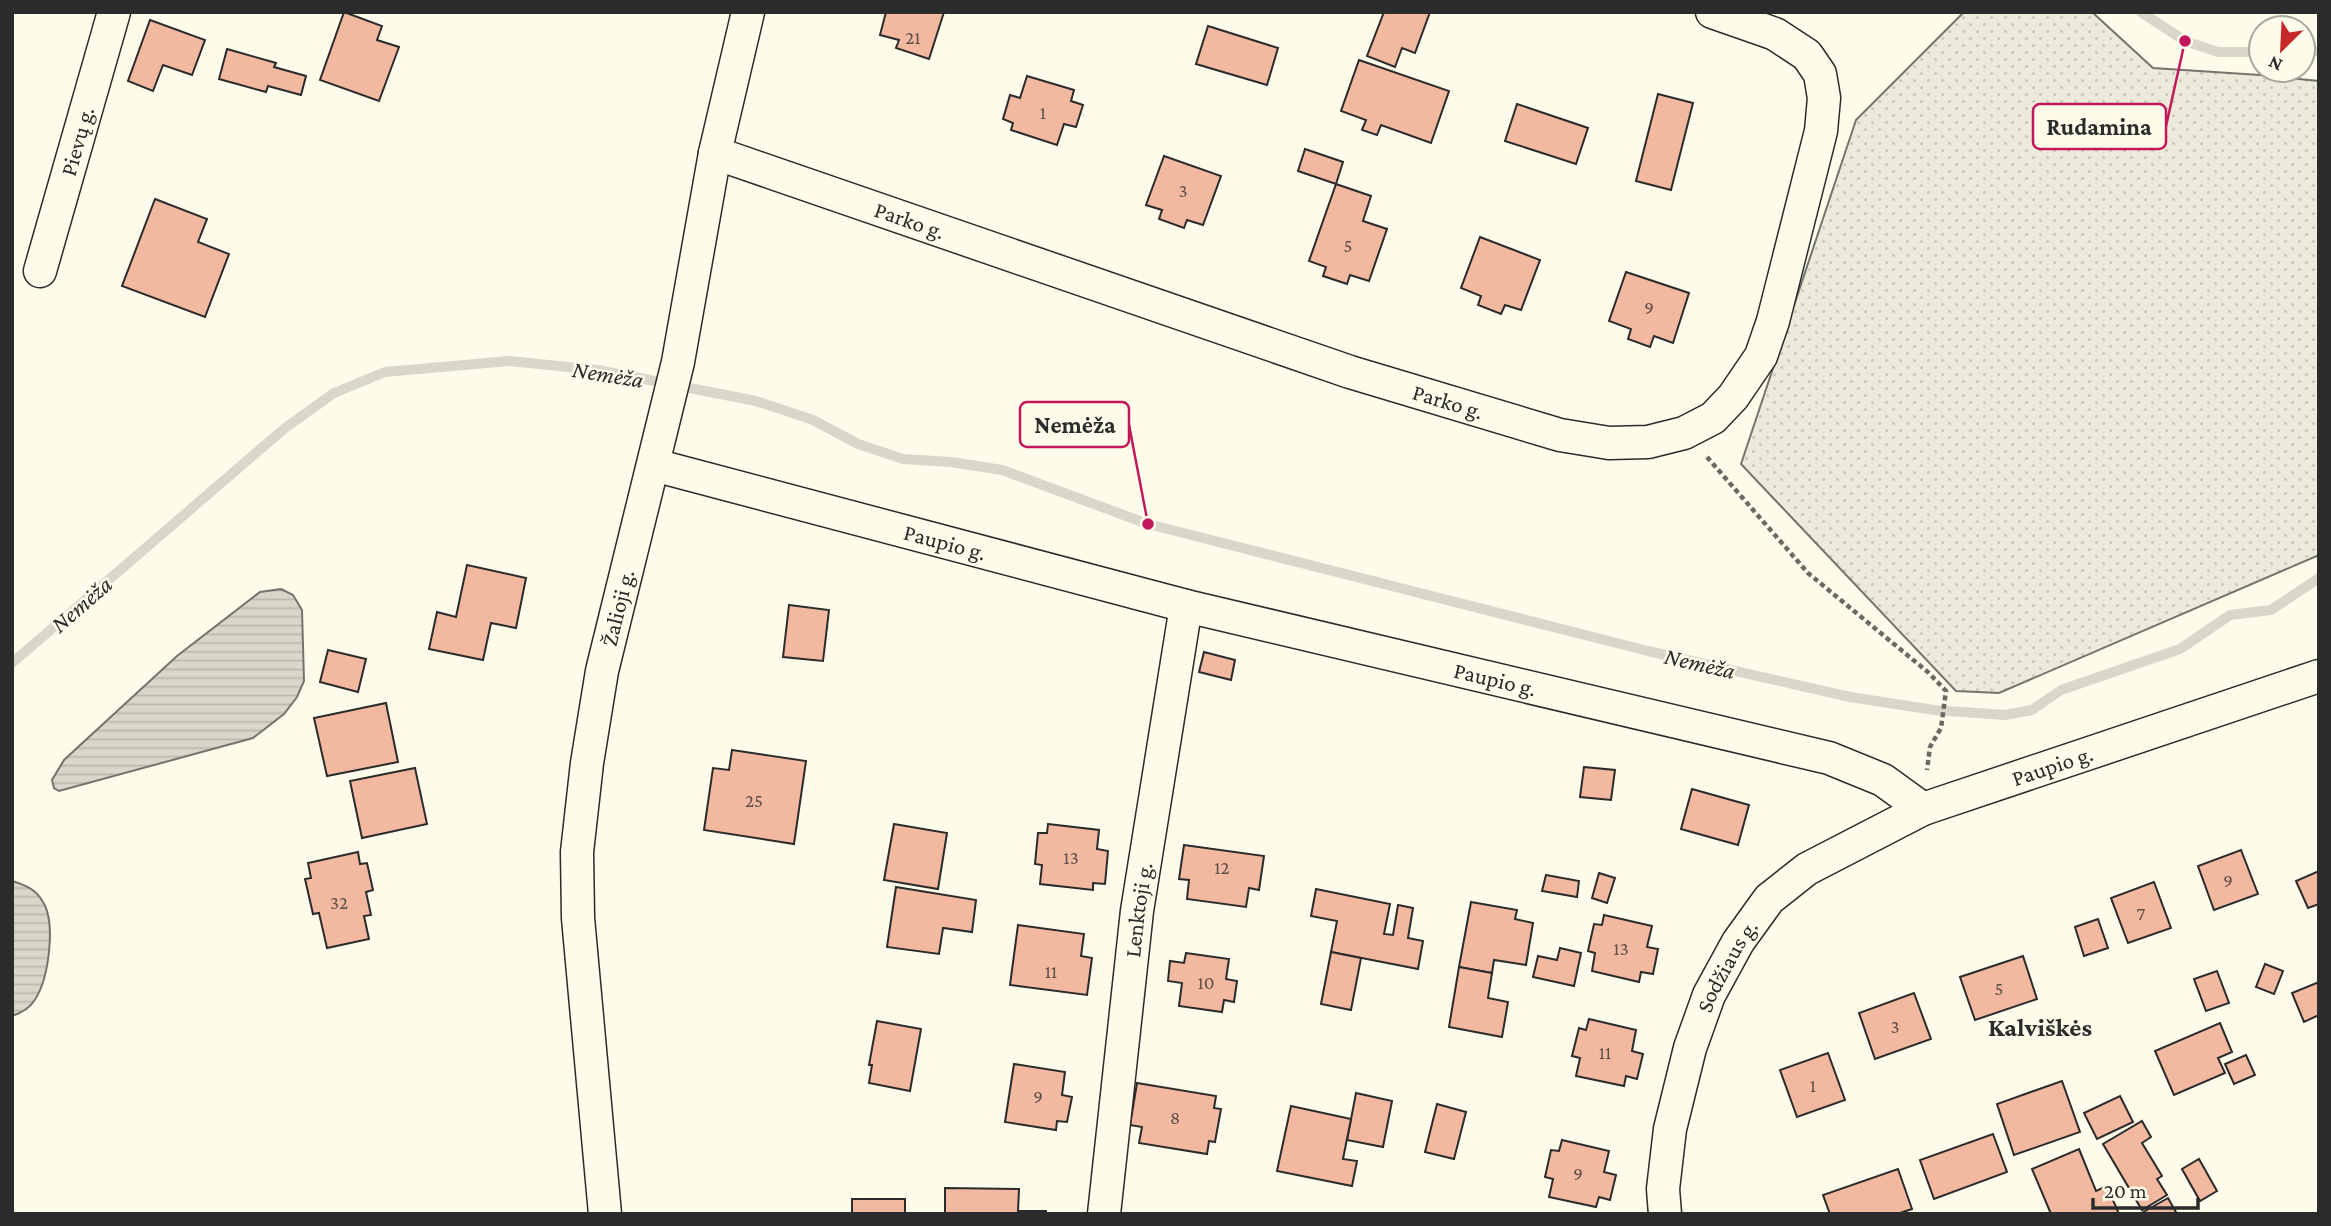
<svg xmlns="http://www.w3.org/2000/svg" width="2331" height="1226" viewBox="0 0 2331 1226" font-family="'Crimson Pro',serif">
  <defs>
    <pattern id="grass-dots" width="8" height="8" patternUnits="userSpaceOnUse" patternTransform="scale(1.75)"><rect width="8" height="8" fill="#ecebdb"/><path d="M2 2h.1M6 6h.1" fill="none" stroke="#cbcabc" stroke-width="1.8" stroke-linecap="round"/></pattern>
    <pattern id="water-rules" width="6" height="5" patternUnits="userSpaceOnUse" patternTransform="scale(1.75)"><rect width="6" height="5" fill="#d8d7c9"/><path d="M0 2.5h6" fill="none" stroke="#bab9ad"/></pattern>
  </defs>
  <rect width="100%" height="100%" fill="#fdfbea"/>
  <!-- grass -->
  <polygon fill="url(#grass-dots)" stroke="#74746e" stroke-width="2" points="1964,12 2092,12 2153,68 2260,75 2319,81 2319,555 1999,693 1956,691 1741,464 1856,120"/>
  <!-- water -->
  <g fill="url(#water-rules)" stroke="#74746e" stroke-width="2">
    <polygon points="281,589 293,595 302,610 304,681 297,697 284,714 253,738 59,791 54,788 52,780 64,760 177,656 260,592"/>
    <path d="M12,881c13,4 24,8 31,21 13,21 6,78 -9,99 -5,8 -13,12 -22,15z"/>
  </g>
  <g fill="none" stroke-linecap="round" stroke-linejoin="round">
    <!-- stream -->
    <g stroke="#d8d7c9" stroke-width="10">
      <polyline points="2141,12 2185,41 2218,52 2261,52"/>
      <polyline points="2303,51 2319,51"/>
      <polyline points="12,663 285,428 334,393 385,372 509,361 598,370 756,401 813,420 858,444 903,459 951,462 1002,470 1148,524 1648,651 1850,697 1934,710 2005,715 2032,710 2061,690 2180,649 2230,615 2271,610 2319,578"/>
    </g>
  </g>
  <!-- building -->
  <g fill="#f2b8a0" stroke="#2b2b2b" stroke-width="2">
    <polygon points="344,12 382,26 377,40 399,47 379,101 320,80"/>
    <polygon points="886,12 944,12 929,59 896,48 899,40 880,35"/>
    <polygon points="1384,12 1430,12 1415,53 1402,48 1395,67 1367,56"/>
    <polygon points="150,20 205,40 192,75 163,65 153,91 128,81"/>
    <polygon points="1208,26 1278,48 1267,85 1196,64"/>
    <polygon points="227,49 276,63 274,67 306,76 301,95 268,86 266,92 219,79"/>
    <polygon points="1359,60 1449,91 1431,143 1381,125 1377,135 1362,130 1366,120 1341,111"/>
    <polygon points="1027,76 1074,90 1071,101 1083,105 1076,127 1064,124 1057,145 1011,130 1013,123 1003,119 1010,95 1020,98"/>
    <polygon points="1658,94 1693,103 1671,190 1636,181"/>
    <polygon points="1517,104 1588,128 1576,164 1505,141"/>
    <polygon points="1305,149 1343,162 1336,184 1298,171"/>
    <polygon points="1164,156 1221,176 1203,225 1187,220 1184,228 1159,219 1162,210 1146,205"/>
    <polygon points="1336,184 1371,196 1363,221 1387,229 1369,281 1350,275 1347,284 1323,276 1326,267 1309,261"/>
    <polygon points="155,199 207,219 198,242 229,254 205,317 122,286"/>
    <polygon points="1480,237 1540,260 1521,310 1505,305 1501,314 1478,305 1481,296 1461,288"/>
    <polygon points="1626,272 1689,293 1673,343 1654,336 1650,347 1628,339 1631,329 1609,321"/>
    <polygon points="467,565 526,578 516,628 491,623 483,660 429,649 437,612 456,617"/>
    <polygon points="789,605 829,610 823,661 783,657"/>
    <polygon points="328,650 366,659 358,692 320,682"/>
    <polygon points="1204,652 1235,660 1231,680 1199,672"/>
    <polygon points="386,703 398,762 327,776 314,718"/>
    <polygon points="732,750 806,761 794,844 704,830 713,768 729,770"/>
    <polygon points="1584,767 1615,770 1611,800 1580,797"/>
    <polygon points="415,768 427,824 362,838 350,781"/>
    <polygon points="1692,789 1749,805 1738,845 1681,829"/>
    <polygon points="894,824 947,833 938,889 884,880"/>
    <polygon points="1048,824 1099,830 1097,849 1108,851 1105,884 1093,883 1093,890 1040,884 1042,865 1035,864 1038,833 1047,833"/>
    <polygon points="1184,845 1264,856 1259,890 1249,888 1246,907 1187,899 1189,880 1179,879"/>
    <polygon points="2241,850 2258,894 2214,910 2198,866"/>
    <polygon points="358,852 360,864 367,863 373,890 366,892 371,915 364,916 369,939 327,948 319,913 313,914 305,879 311,878 308,863"/>
    <polygon points="2319,871 2319,904 2308,908 2296,881"/>
    <polygon points="1599,873 1615,878 1607,903 1592,898"/>
    <polygon points="1546,875 1579,881 1577,897 1542,891"/>
    <polygon points="2154,882 2171,928 2128,943 2111,898"/>
    <polygon points="896,887 976,900 972,932 943,928 939,954 887,947"/>
    <polygon points="1316,889 1390,904 1384,934 1393,935 1398,905 1413,908 1408,938 1423,941 1418,969 1331,952 1337,921 1311,916"/>
    <polygon points="1471,902 1517,910 1515,919 1533,923 1526,965 1494,960 1492,973 1459,967"/>
    <polygon points="1604,915 1652,926 1647,947 1658,949 1653,974 1641,972 1639,982 1592,971 1595,953 1588,951 1594,924 1602,925"/>
    <polygon points="2098,919 2108,948 2084,956 2075,927"/>
    <polygon points="1018,925 1084,934 1081,956 1092,958 1087,995 1010,985"/>
    <polygon points="1560,948 1581,953 1574,986 1533,977 1538,956 1557,960"/>
    <polygon points="1331,952 1361,958 1351,1010 1321,1004"/>
    <polygon points="1186,953 1229,959 1226,979 1237,981 1234,1002 1224,1000 1222,1012 1179,1006 1182,983 1168,981 1170,961 1184,963"/>
    <polygon points="2023,956 2037,999 1975,1020 1960,977"/>
    <polygon points="2265,964 2283,971 2274,994 2256,987"/>
    <polygon points="1459,967 1492,973 1488,998 1508,1002 1502,1037 1449,1027"/>
    <polygon points="2217,971 2229,1003 2206,1011 2194,979"/>
    <polygon points="2319,982 2319,1015 2304,1022 2292,993"/>
    <polygon points="1914,993 1931,1039 1875,1059 1859,1013"/>
    <polygon points="1589,1019 1636,1030 1632,1051 1643,1054 1637,1079 1626,1076 1624,1086 1576,1076 1580,1058 1572,1056 1579,1028 1586,1030"/>
    <polygon points="877,1021 921,1029 910,1091 869,1083 872,1065 869,1065"/>
    <polygon points="2220,1023 2232,1052 2218,1058 2225,1073 2174,1095 2155,1051"/>
    <polygon points="1828,1053 1845,1100 1797,1117 1780,1070"/>
    <polygon points="2246,1055 2255,1075 2234,1084 2225,1064"/>
    <polygon points="1014,1064 1065,1072 1062,1095 1072,1097 1067,1122 1057,1121 1056,1130 1005,1122"/>
    <polygon points="2062,1081 2080,1132 2014,1155 1997,1104"/>
    <polygon points="1137,1083 1216,1096 1214,1108 1221,1109 1215,1142 1209,1141 1207,1154 1139,1143 1142,1127 1130,1125"/>
    <polygon points="1356,1093 1392,1101 1383,1147 1347,1140"/>
    <polygon points="2120,1096 2133,1122 2097,1139 2084,1113"/>
    <polygon points="1437,1104 1466,1112 1454,1159 1425,1152"/>
    <polygon points="1291,1106 1351,1119 1343,1159 1357,1161 1352,1186 1277,1171"/>
    <polygon points="2142,1121 2151,1137 2142,1143 2162,1176 2157,1179 2167,1195 2142,1210 2103,1144"/>
    <polygon points="1993,1134 2007,1172 1934,1199 1920,1160"/>
    <polygon points="1562,1140 1609,1151 1604,1172 1616,1175 1610,1200 1599,1197 1596,1207 1549,1197 1553,1179 1545,1177 1551,1150 1559,1151"/>
    <polygon points="2079,1149 2096,1191 2107,1186 2119,1214 2051,1214 2032,1169"/>
    <polygon points="2199,1159 2217,1191 2200,1201 2182,1169"/>
    <polygon points="1898,1169 1912,1209 1897,1214 1830,1214 1823,1195"/>
    <polygon points="945,1188 1019,1189 1018,1211 1046,1211 1046,1214 945,1214"/>
    <polygon points="2168,1198 2177,1214 2140,1214"/>
    <rect x="852" y="1199" width="53" height="15"/>
  </g>
  <g fill="none" stroke-linecap="round" stroke-linejoin="round">
    <!-- street casing -->
    <g stroke="#2b2b2b" stroke-width="35">
      <g id="street">
        <path id="s1" d="M715,153l635,219 210,63 49,8 39,-1 36,-9 29,-15 20,-21 28,-41 12,-35 48,-190 3,-33 -4,-24 -13,-19 -32,-21 -63,-22"/>
        <path id="s2" d="M40,271l74,-259"/>
        <path id="s3" d="M654,465l532,141 643,152 54,22 40,29"/>
        <path id="s4" d="M605,1214l-27,-296 -1,-66 10,-89 15,-92 76,-309 37,-209 33,-141"/>
        <path id="s5" d="M1104,1214l33,-303 49,-305"/>
        <path id="s6" d="M1665,1214l-2,-25 7,-60 20,-81 19,-53 29,-53 31,-43 38,-30 116,-60 396,-133"/>
      </g>
    </g>
    <!-- path -->
    <polyline stroke="#6a6964" stroke-width="4.5" stroke-dasharray="5 3.5" stroke-linecap="butt" points="1707,457 1808,573 1929,673 1946,691 1941,728 1930,747 1927,770"/>
    <!-- street -->
    <use href="#street" stroke="#fdfbea" stroke-width="32"/>
  </g>
  <g text-anchor="middle" dominant-baseline="central" stroke-width="5" stroke-linejoin="round" paint-order="stroke">
    <!-- number labels -->
    <g font-size="19" fill="#5d4e48">
      <text x="913" y="37">21</text>
      <text x="1043" y="112">1</text>
      <text x="1183" y="190">3</text>
      <text x="1348" y="245">5</text>
      <text x="1649" y="307">9</text>
      <text x="754" y="800">25</text>
      <text x="1071" y="857">13</text>
      <text x="1222" y="867">12</text>
      <text x="2228" y="880">9</text>
      <text x="339" y="902">32</text>
      <text x="2141" y="913">7</text>
      <text x="1621" y="948">13</text>
      <text x="1051" y="971">11</text>
      <text x="1206" y="982">10</text>
      <text x="1999" y="988">5</text>
      <text x="1895" y="1026">3</text>
      <text x="1605" y="1052">11</text>
      <text x="1813" y="1085">1</text>
      <text x="1038" y="1096">9</text>
      <text x="1175" y="1117">8</text>
      <text x="1578" y="1173">9</text>
    </g>
    <!-- street labels -->
    <g font-size="23" fill="#2b2b2b" stroke="#fdfbea">
      <text stroke="none"><textPath href="#s2" startOffset="135">Pievų g.</textPath></text>
      <text stroke="none"><textPath href="#s1" startOffset="206">Parko g.</textPath></text>
      <text stroke="none"><textPath href="#s1" startOffset="774">Parko g.</textPath></text>
      <text stroke="none"><textPath href="#s3" startOffset="301">Paupio g.</textPath></text>
      <text stroke="none"><textPath href="#s4" startOffset="611">Žalioji g.</textPath></text>
      <text stroke="none"><textPath href="#s3" startOffset="868">Paupio g.</textPath></text>
      <text stroke="none"><textPath href="#s6" startOffset="654">Paupio g.</textPath></text>
      <text stroke="none"><textPath href="#s5" startOffset="306">Lenktoji g.</textPath></text>
      <text stroke="none"><textPath href="#s6" startOffset="259">Sodžiaus g.</textPath></text>
    </g>
    <!-- water labels -->
    <g font-size="24" font-style="italic" fill="#2b2b2b" stroke="#fdfbea">
      <text transform="translate(608 374) rotate(9)">Nemėža</text>
      <text transform="translate(81 604) rotate(-41)">Nemėža</text>
      <text transform="translate(1700 663) rotate(13)">Nemėža</text>
    </g>
    <!-- quarter labels -->
    <g font-size="26" font-weight="bold" fill="#2b2b2b" stroke="#fdfbea">
      <text x="2040" y="1027">Kalviškės</text>
    </g>
  </g>
  <!-- callouts -->
  <path fill="none" stroke="#c2185b" stroke-width="2.5" d="M2185 41L2166 126M1148 524L1129 425"/>
  <g fill="#c2185b" stroke="#fdfbea" stroke-width="2.5">
    <circle cx="2185" cy="41" r="7"/>
    <circle cx="1148" cy="524" r="7"/>
  </g>
  <g fill="#fdfbea" stroke="#c2185b" stroke-width="2.5">
    <rect x="2033" y="104" width="133" height="45" rx="7"/>
    <rect x="1020" y="402" width="109" height="45" rx="7"/>
  </g>
  <g font-size="24" text-anchor="middle" font-weight="bold" fill="#2b2b2b">
    <text x="2099" y="135">Rudamina</text>
    <text x="1075" y="433">Nemėža</text>
  </g>
  <!-- border -->
  <rect width="2331" height="1226" fill="none" stroke="#2b2b2b" stroke-width="28"/>
  <!-- north arrow -->
  <g transform="translate(2282 49) rotate(204)"><circle r="33" fill="#fdfbea" stroke="#a9a89e" stroke-width="2"/>
  <path d="M0-5L12 26L0 18L-12 26Z" fill="#c62828"/>
  <text y="-10" font-size="19" font-weight="bold" text-anchor="middle" fill="#2b2b2b">N</text>
  </g>
  <!-- scale -->
  <path d="M2093 1198v10h105v-10" fill="none" stroke="#2b2b2b" stroke-width="3.5"/>
  <text x="2104" y="1198" font-size="21" fill="#2b2b2b" stroke="#fdfbea" stroke-width="5" paint-order="stroke">20 m</text>
</svg>
